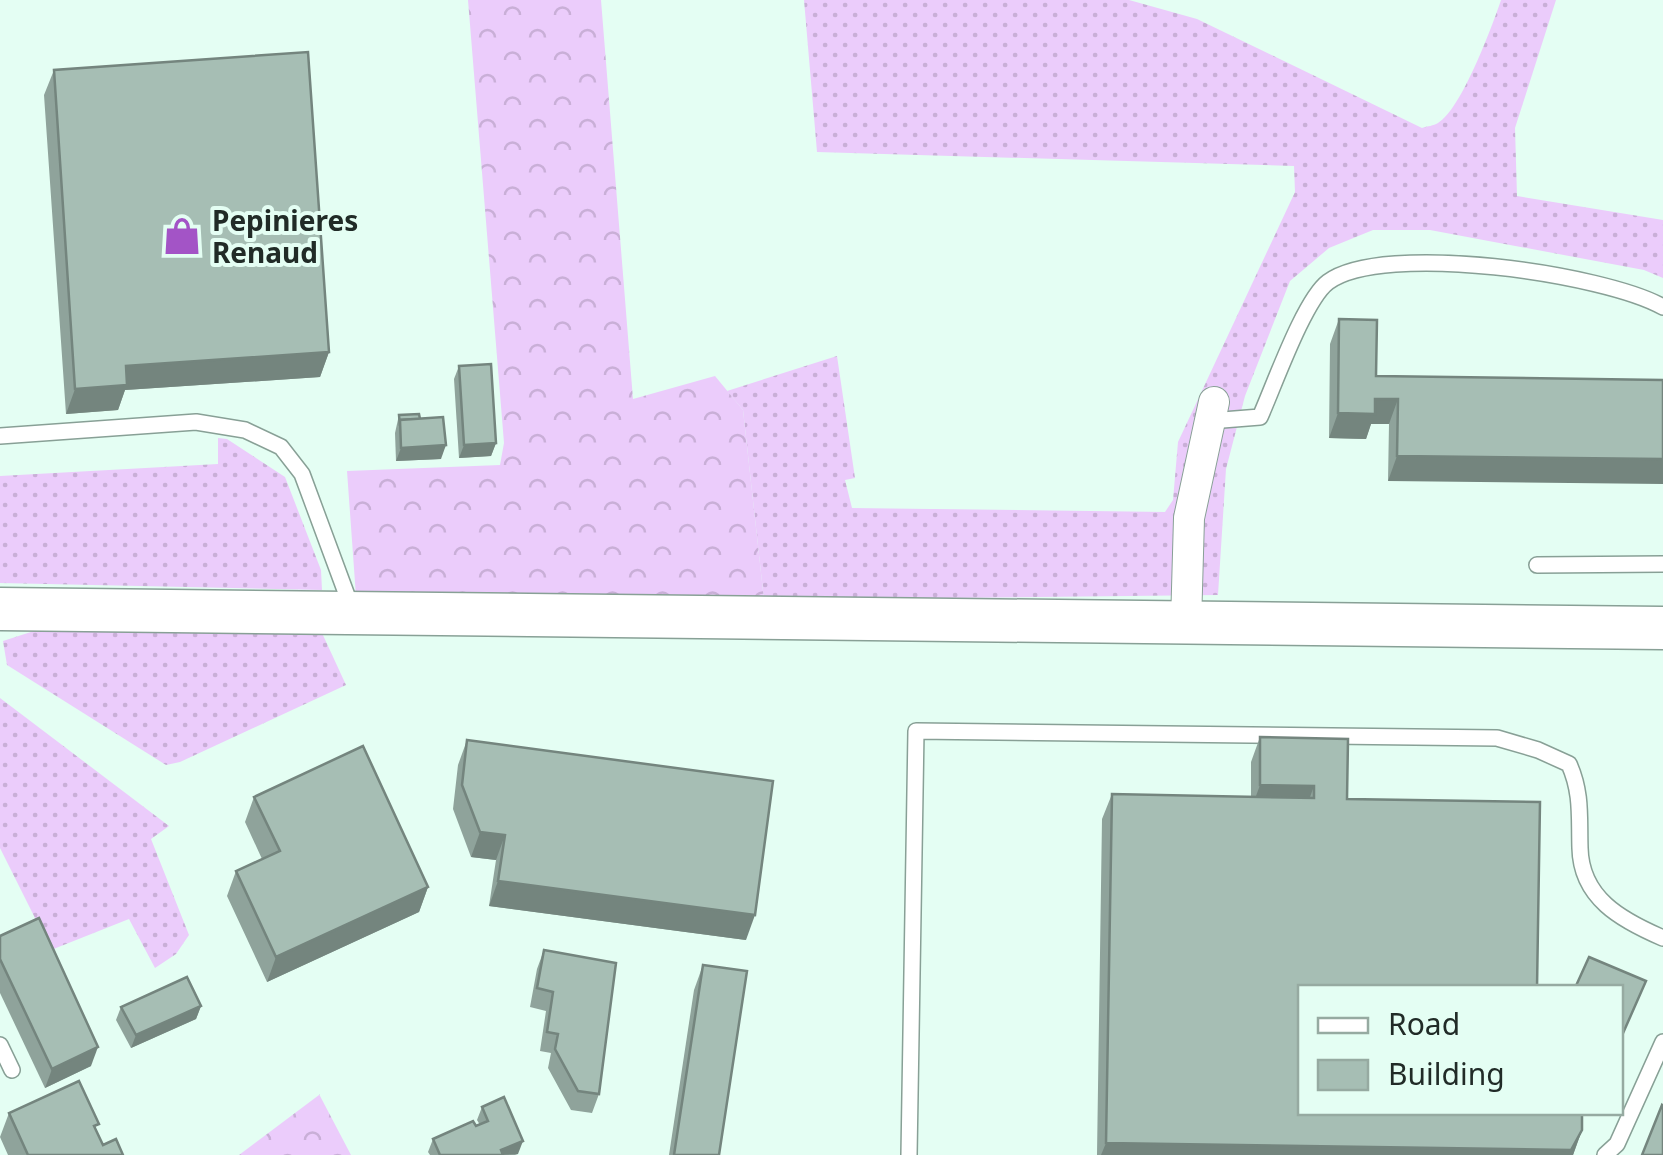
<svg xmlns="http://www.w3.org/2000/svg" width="1663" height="1155" viewBox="0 0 1663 1155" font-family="'Noto Sans',sans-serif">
  <defs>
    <pattern id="grass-dots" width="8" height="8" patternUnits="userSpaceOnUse" patternTransform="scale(2.5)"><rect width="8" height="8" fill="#ebccfb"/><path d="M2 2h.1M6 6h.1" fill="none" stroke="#c9afd7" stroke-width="1.8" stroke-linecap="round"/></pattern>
    <pattern id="forest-crowns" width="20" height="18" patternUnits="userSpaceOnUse" patternTransform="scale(2.5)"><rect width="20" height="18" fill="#ebccfb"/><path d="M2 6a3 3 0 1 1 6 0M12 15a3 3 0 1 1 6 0" fill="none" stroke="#c9afd7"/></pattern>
  </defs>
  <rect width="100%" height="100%" fill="#e4fef3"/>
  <!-- grass -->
  <g fill="url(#grass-dots)">
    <path d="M804,0h325l68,19 225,109c6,-2 11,-2 16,-5 23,-13 54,-96 63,-123h55l-41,128 2,68 146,24v58l-19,-8 -214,-40h-57l-44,18 -39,33 -45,115 -19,73 -8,126 -454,5 -21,-190 -16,-19 110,-35 18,122 -10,2 7,28 313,4 8,-12 5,-58 117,-250 -1,-26 -477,-14z"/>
    <polygon points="218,438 227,439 285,477 321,570 322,590 0,583 0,476 218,464"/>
    <polygon points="34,631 322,633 346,685 180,762 166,765 7,665 3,641"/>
    <polygon points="0,698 169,826 151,839 189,935 176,954 155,968 129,919 51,950 0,848"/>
  </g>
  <!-- forest -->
  <g fill="url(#forest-crowns)">
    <polygon points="468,0 601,0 633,399 715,376 743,410 764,600 356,596 347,471 500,465 504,443"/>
    <polygon points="319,1094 351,1155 239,1155 319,1095"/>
  </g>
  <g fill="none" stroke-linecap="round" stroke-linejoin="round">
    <!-- lane casing -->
    <g stroke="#88a096" stroke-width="18">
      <g id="lane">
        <path d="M1210,421l50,-4c14,-31 44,-117 68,-135 55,-41 277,-8 335,25"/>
        <polyline points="0,436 196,422 245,430 281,447 302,474 352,609"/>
        <polyline points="1537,565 1663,564"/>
        <polyline points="0,1045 12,1070"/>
        <path d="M909,1155l7,-424 581,7 41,12 31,14c13,29 10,53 11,84 1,50 41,72 83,90"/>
        <polyline points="1605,1155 1617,1144 1663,1042"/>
      </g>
    </g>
    <!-- street casing -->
    <g stroke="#88a096" stroke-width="32">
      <polyline id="street" points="1186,624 1189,518 1214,402"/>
    </g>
    <!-- secondary casing -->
    <g stroke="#88a096" stroke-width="45">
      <polyline id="secondary" points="0,609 1663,628"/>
    </g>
    <!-- lane -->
    <use href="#lane" stroke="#fff" stroke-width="15"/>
    <!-- street -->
    <use href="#street" stroke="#fff" stroke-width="30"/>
    <!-- secondary -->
    <use href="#secondary" stroke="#fff" stroke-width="42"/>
  </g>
  <!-- wall -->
  <g fill="#8fa39b">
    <polygon points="54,70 329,352 320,377 125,390 118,410 66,414 44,95"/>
    <polygon points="1339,319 1376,376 1663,380 1388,481 1389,424 1371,424 1366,439 1329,438 1330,344"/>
    <polygon points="459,366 496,443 491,456 459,458 454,379"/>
    <polygon points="399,415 420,419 441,459 396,461 395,433"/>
    <polygon points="1260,737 1348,739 1300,988 1582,1130 1573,1155 1097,1155 1102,819 1112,794 1251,797 1251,762"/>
    <polygon points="467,740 746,940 489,906 496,860 471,857 453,809 458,765"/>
    <polygon points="254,797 428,887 419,912 267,982 227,896 236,871 262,859 245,822"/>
    <polygon points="0,936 91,1066 45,1088 0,993"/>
    <polygon points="544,950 599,1094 592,1113 571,1110 548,1068 551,1053 540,1051 546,1011 530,1007 537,969"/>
    <polygon points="703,965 719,1155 669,1155 694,990"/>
    <polygon points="201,1006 196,1019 131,1048 116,1020 121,1007"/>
    <polygon points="482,1107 518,1154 515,1155 430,1155 428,1152 433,1139 480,1125 477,1120"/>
    <polygon points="9,1113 96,1131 103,1145 123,1155 8,1155 0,1137"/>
  </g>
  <!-- shaded-wall -->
  <g fill="#74857e">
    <polygon points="329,352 320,377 125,390 118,410 66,414 75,389 126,366"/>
    <polygon points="1375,399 1398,399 1389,424 1371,424 1366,439 1329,438 1338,413"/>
    <polygon points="496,443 491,456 459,458 464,445"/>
    <polygon points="446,445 441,459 396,461 401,448"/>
    <polygon points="1397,456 1663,459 1663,484 1388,481"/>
    <polygon points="1260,785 1314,786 1305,811 1251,810"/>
    <polygon points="480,832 505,835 496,860 471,857"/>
    <polygon points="498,881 755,915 746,940 489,906"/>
    <polygon points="428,887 419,912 267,982 276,957"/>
    <polygon points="201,1006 196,1019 131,1048 136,1035"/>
    <polygon points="98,1047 91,1066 45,1088 52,1069"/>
    <polygon points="1582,1130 1573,1155 1101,1155 1106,1143"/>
    <polygon points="523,1141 518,1154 499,1155 501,1150"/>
  </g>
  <!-- building -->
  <g fill="#a6beb4" stroke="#74857e" stroke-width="2.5">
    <polygon points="308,52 329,352 126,366 127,385 75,389 54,70"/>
    <polygon points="1339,319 1377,320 1376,376 1663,380 1663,459 1397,456 1398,399 1375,399 1375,414 1338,413"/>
    <polygon points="491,364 496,443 464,445 459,366"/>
    <polygon points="419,414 420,419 400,420 400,426 399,415"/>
    <polygon points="443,417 446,445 401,448 400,420"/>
    <polygon points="1260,737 1348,739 1347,799 1540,802 1537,988 1300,988 1300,1112 1582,1112 1582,1130 1571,1150 1106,1143 1112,794 1314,798 1314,786 1260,785"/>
    <polygon points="467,740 773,781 755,915 498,881 505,835 480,832 462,785"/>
    <polygon points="363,746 428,887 276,957 236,871 280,851 254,797"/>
    <polygon points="39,918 98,1047 52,1069 0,959 0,936"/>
    <polygon points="544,950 616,963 599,1094 578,1091 555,1049 558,1034 547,1032 553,992 537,988"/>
    <polygon points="1589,957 1646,981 1620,1040 1620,988 1575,988"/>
    <polygon points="703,965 747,971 719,1155 674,1155"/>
    <polygon points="187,977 201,1006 136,1035 121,1007"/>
    <polygon points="79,1081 99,1124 94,1126 103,1145 116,1139 123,1155 28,1155 9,1113"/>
    <polygon points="504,1097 523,1141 501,1150 503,1155 440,1155 433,1139 473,1121 476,1126 488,1121 482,1107"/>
    <polygon points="1662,1105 1663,1106 1663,1155 1642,1155"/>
  </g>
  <!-- icons -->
  <defs>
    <g id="shop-bare" transform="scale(3)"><path d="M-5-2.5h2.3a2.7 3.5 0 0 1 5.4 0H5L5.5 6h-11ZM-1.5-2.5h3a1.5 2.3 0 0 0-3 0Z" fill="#a354c6" stroke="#e4fef3" stroke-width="2.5" paint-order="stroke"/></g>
  </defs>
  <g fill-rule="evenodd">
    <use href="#shop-bare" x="182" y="236"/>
  </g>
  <g text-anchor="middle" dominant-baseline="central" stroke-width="8" stroke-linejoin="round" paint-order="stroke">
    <!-- poi labels -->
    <g font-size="28" font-weight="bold" fill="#212b27" stroke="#e4fef3" text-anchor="start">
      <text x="212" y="220">Pepinieres<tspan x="212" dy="32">Renaud</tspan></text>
    </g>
  </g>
  <!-- legend -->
  <rect x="1298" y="985" width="325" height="130" fill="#e4fef3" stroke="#96aaa1" stroke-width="2.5"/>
  <rect x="1318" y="1018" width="50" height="15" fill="#ffffff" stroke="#96aaa1" stroke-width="2.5"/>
  <text x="1388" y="1035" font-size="30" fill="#212b27">Road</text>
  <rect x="1318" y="1060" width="50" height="30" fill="#a6beb4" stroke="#96aaa1" stroke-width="2.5"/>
  <text x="1388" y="1085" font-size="30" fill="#212b27">Building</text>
</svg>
